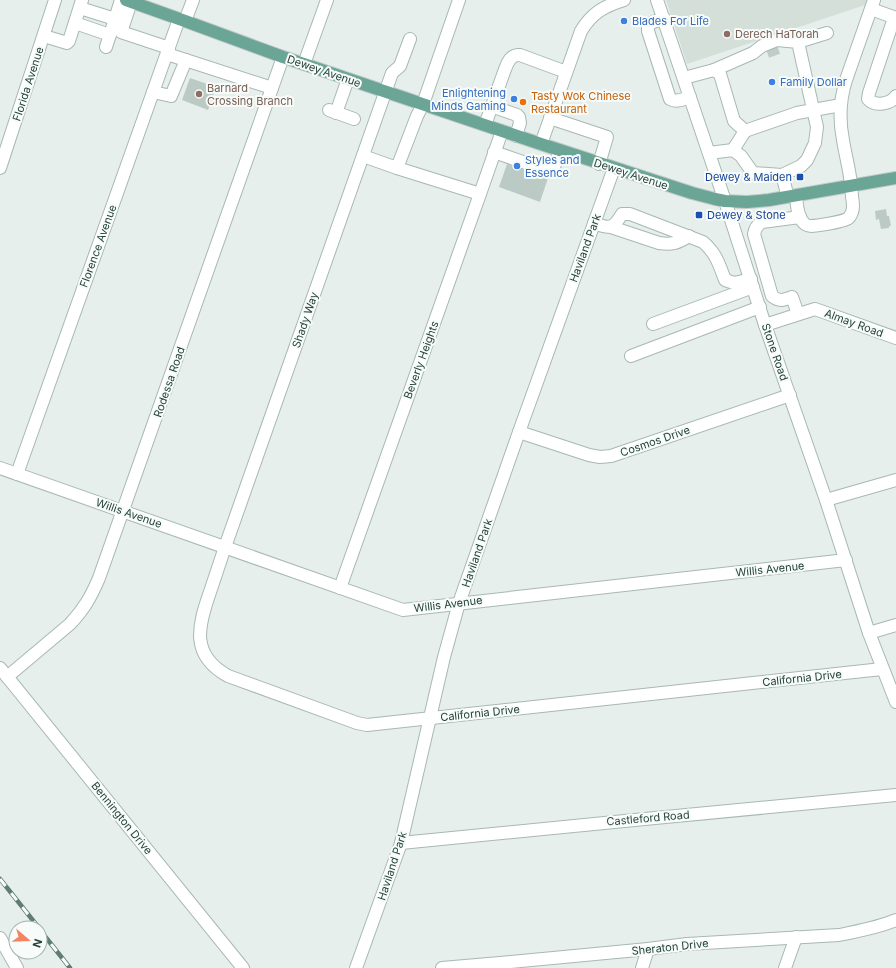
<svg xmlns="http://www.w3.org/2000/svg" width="896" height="968" viewBox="0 0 896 968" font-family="Inter,sans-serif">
  <rect width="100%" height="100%" fill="#e6efeb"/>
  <!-- built -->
  <polygon fill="#d4dfda" points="666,0 867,0 865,5 687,64"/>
  <!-- building -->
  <g fill="#bbcac4">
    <polygon points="190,78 216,87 208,110 182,100"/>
    <polygon points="507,164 548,178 540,202 499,187"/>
    <polygon points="886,209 887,216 889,216 891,226 889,226 889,228 881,229 879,219 876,220 875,211"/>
  </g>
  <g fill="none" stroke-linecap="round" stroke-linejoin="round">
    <!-- minor-tunnel -->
    <polyline stroke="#bfccc8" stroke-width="12" stroke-dasharray="12 6" stroke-linecap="butt" points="767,52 778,48"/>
    <!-- minor casing -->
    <g stroke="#a8b8b2" stroke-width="14">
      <g id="minor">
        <polyline points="657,0 725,201 765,325 826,500 869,633 896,702"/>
        <polyline points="131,2 121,32 169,48"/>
        <polyline points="80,8 115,19"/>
        <polyline points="871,9 896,18"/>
        <path d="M664,18l-13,5 -3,3v5l22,68c7,4 13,0 20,-2"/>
        <path d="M894,18l-25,75 -1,6c7,8 23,5 28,-3"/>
        <polyline points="185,21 193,0"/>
        <polyline points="75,23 110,35"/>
        <polyline points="44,36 67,43 69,41 82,0"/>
        <path d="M410,39l-10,27 -8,7 -167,474c-5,15 -10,30 -15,45 -12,34 -20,63 18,84l129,47 10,2 515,-56"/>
        <polyline points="798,42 827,33"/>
        <polyline points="106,47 121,0"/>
        <polyline points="167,54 272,88"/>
        <polyline points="304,64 327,0"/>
        <polyline points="714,70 753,53 762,46 777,40 798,42 817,127 815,143 807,160 801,166 782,175"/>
        <polyline points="684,78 714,70 720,74 734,121 745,131"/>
        <polyline points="153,92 171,96 186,60"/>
        <polyline points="491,106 517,115 519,117 520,123 516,136"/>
        <polyline points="329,110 354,119"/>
        <polyline points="336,113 348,79"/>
        <polyline points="550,118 607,137 599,164"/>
        <path d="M485,125l19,-53c3,-8 6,-18 16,-17l46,17"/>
        <path d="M541,144l40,-113c11,-18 23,-25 43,-31"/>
        <polyline points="733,150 745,131 797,113 841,105"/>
        <polyline points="494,152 552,172 560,151"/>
        <polyline points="709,153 733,150 741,156 753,173 782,175 788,197"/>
        <polyline points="363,156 397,168 417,116 423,104 459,0"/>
        <polyline points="0,168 55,0"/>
        <polyline points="397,168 480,194"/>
        <path d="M796,196c1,9 1,22 9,28 3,2 3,2 6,2 6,0 30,-4 36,-7 2,-1 4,-4 5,-7 2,-5 1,-10 0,-15 0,-19 -6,-38 -9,-57 -4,-20 -3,-41 3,-60l28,-80"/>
        <path d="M594,223c16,6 19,6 28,-9h8l73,28c13,11 16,22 22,38l9,3 17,-4"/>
        <path d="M611,227l48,16c13,2 19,0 30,-7"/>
        <path d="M798,314l-6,-17c-8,3 -13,5 -20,-1l-18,-62c1,-6 3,-9 8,-12l38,-5"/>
        <polyline points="653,324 753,287"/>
        <polyline points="765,325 815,309 896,338"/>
        <polyline points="631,356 760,307"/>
        <polyline points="519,432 589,455 600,457 611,456 790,395"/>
        <polyline points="0,468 403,610 846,560"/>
        <polyline points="17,474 179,19"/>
        <polyline points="826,500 896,480"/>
        <polyline points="340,588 480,194 502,131"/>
        <polyline points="869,633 896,625"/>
        <polyline points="0,668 243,968"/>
        <path d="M7,677l63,-53c14,-15 21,-27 29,-46l184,-521"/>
        <polyline points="401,843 655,818 896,795"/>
        <polyline points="0,938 17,968"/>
        <polyline points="356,968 401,843 444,657 459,603 519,432 614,168"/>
        <path d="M442,968l58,-5 148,-14 39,-5 152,-9c19,-4 38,-7 57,-15"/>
        <polyline points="642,968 648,949"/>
        <polyline points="785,968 796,937"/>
      </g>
    </g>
    <!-- major casing -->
    <g stroke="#c2cac8" stroke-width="14">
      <polyline id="major" points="126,0 185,21 283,57 541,144 692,193 715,199 725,201 747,202 769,200 896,178"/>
    </g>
    <!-- minor -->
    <use href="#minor" stroke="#fff" stroke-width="12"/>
    <!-- major -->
    <use href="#major" stroke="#6aa596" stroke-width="12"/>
    <!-- rail casing -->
    <g stroke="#5f7d75" stroke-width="4.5">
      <g id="rail">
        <polyline points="0,879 39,928"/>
        <polyline points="40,930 70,968"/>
      </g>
    </g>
    <!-- rail -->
    <use href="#rail" stroke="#f7fbf9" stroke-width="3" stroke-dasharray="9" stroke-linecap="butt"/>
  </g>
  <!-- markers -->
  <g fill="#3f7fe0" stroke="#f7fbf9" stroke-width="1.5">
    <circle cx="624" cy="21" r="4"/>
    <circle cx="772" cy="82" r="4"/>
    <circle cx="514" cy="99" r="4"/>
    <circle cx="517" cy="166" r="4"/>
  </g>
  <g fill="#8d6e63" stroke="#f7fbf9" stroke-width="1.5">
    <circle cx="727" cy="34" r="4"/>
    <circle cx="199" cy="94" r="4"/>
  </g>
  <circle fill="#e8710a" stroke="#f7fbf9" stroke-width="1.5" cx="523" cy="102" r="4"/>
  <g fill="#1a4fb4" stroke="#f7fbf9" stroke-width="1.5">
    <rect x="796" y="173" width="8" height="8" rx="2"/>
    <rect x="695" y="211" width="8" height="8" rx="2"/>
  </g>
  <g text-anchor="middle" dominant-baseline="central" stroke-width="4" stroke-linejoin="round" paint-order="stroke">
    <!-- shop labels -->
    <g font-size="11" fill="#366cbe" stroke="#f7fbf9" text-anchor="start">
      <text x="632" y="21">Blades For Life</text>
      <text x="780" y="82">Family Dollar</text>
      <text x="506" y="93" text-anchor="end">Enlightening<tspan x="506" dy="13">Minds Gaming</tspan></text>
      <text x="525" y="160">Styles and<tspan x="525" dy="13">Essence</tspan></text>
    </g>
    <!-- education labels -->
    <g font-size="11" fill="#785e54" stroke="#f7fbf9" text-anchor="start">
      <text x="735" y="34">Derech HaTorah</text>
      <text x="207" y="88">Barnard<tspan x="207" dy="13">Crossing Branch</tspan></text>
    </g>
    <!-- street labels -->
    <g font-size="11" fill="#24423a" stroke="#f7fbf9">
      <text transform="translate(324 71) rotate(19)">Dewey Avenue</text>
      <text transform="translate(28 84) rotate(-72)">Florida Avenue</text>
      <text transform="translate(631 174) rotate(18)">Dewey Avenue</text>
      <text transform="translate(98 246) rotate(-70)">Florence Avenue</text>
      <text transform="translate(585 248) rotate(-70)">Haviland Park</text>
      <text transform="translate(305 320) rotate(-71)">Shady Way</text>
      <text transform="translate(854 323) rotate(20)">Almay Road</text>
      <text transform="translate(775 352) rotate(71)">Stone Road</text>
      <text transform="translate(421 360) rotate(-70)">Beverly Heights</text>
      <text transform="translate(169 382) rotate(-71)">Rodessa Road</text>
      <text transform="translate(655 441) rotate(-19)">Cosmos Drive</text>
      <text transform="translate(129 513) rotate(19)">Willis Avenue</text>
      <text transform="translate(477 553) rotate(-71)">Haviland Park</text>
      <text transform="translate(770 569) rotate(-6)">Willis Avenue</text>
      <text transform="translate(448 604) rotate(-7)">Willis Avenue</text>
      <text transform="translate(802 678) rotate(-6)">California Drive</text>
      <text transform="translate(480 713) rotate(-6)">California Drive</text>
      <text transform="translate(122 818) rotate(51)">Bennington Drive</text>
      <text transform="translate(648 818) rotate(-5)">Castleford Road</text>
      <text transform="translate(392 866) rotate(-72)">Haviland Park</text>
      <text transform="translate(670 947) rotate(-6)">Sheraton Drive</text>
    </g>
    <!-- food labels -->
    <g font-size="11" fill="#c56008" stroke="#f7fbf9" text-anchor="start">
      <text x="531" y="96">Tasty Wok Chinese<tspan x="531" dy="13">Restaurant</tspan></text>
    </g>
    <!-- transit labels -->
    <g font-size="11" fill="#164399" stroke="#f7fbf9" text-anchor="end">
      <text x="792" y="177">Dewey &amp; Maiden</text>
      <text x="707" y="215" text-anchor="start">Dewey &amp; Stone</text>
    </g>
  </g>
  <!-- north arrow -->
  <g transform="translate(28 940) rotate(109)"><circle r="19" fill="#f7fbf9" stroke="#a3b1ad"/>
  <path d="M0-3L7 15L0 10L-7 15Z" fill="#f4845f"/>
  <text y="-6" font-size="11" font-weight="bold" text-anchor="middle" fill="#24423a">N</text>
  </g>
</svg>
